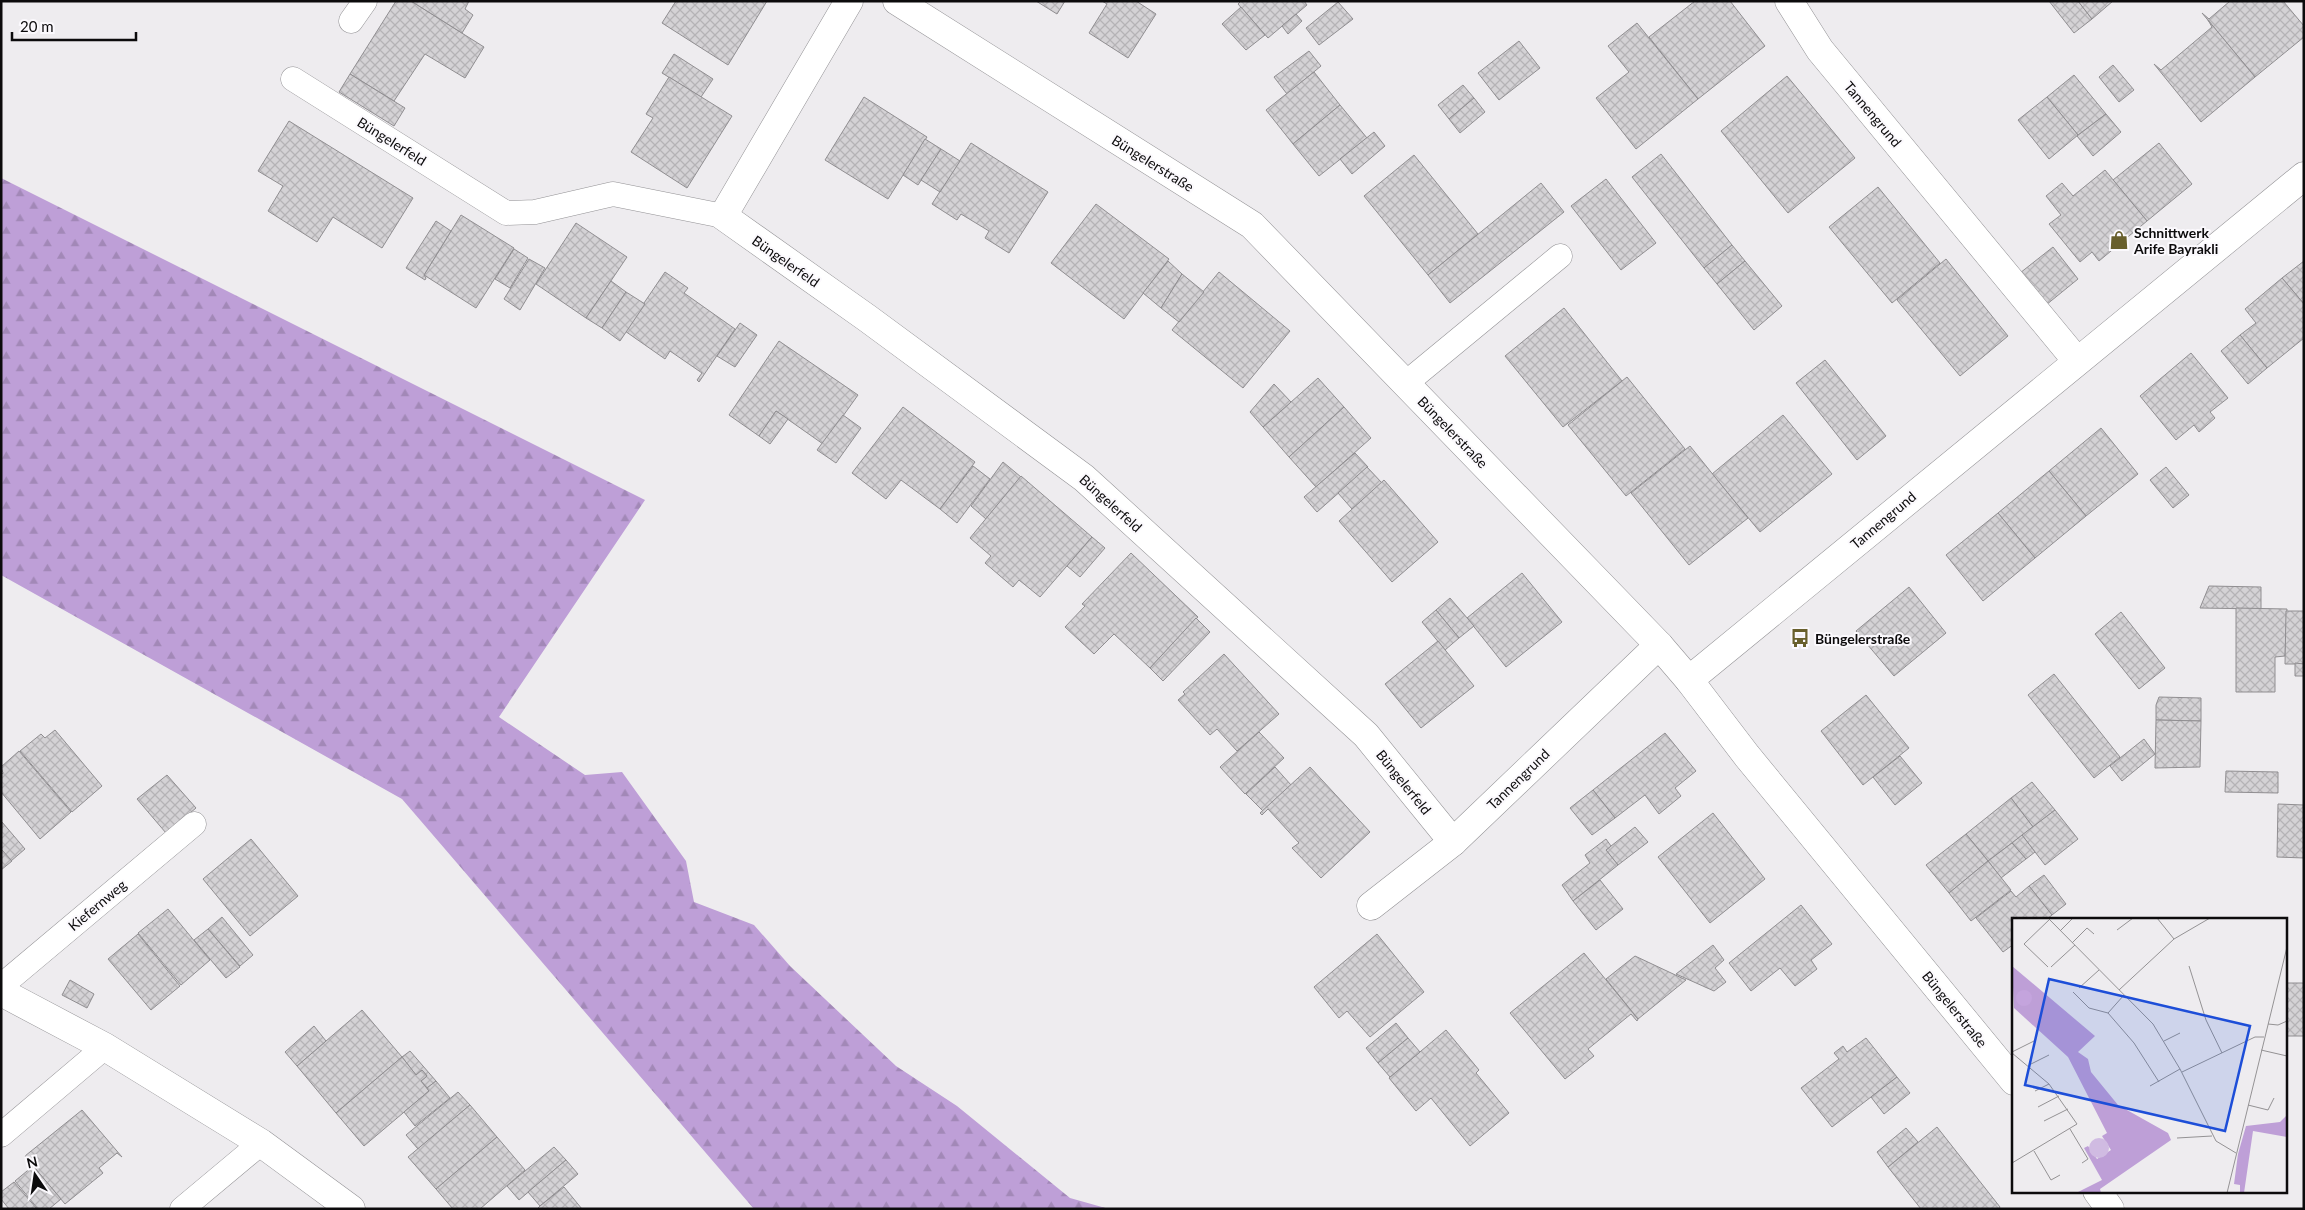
<svg xmlns="http://www.w3.org/2000/svg" width="2305" height="1210" viewBox="0 0 2305 1210" font-family="Lato,sans-serif">
  <defs>
    <pattern id="forest-firs" width="22" height="20" patternUnits="userSpaceOnUse" patternTransform="scale(1.25)"><rect width="22" height="20" fill="#be9fd7"/><path d="M5 1l3.5 6h-7zM16 11l3.5 6h-7z" fill="#a288b7"/></pattern>
    <pattern id="building-cross-hatch" width="8" height="8" patternUnits="userSpaceOnUse" patternTransform="scale(1.25)"><rect width="8" height="8" fill="#d4d2d5"/><path d="M0 0l8 8M0 8l8-8" fill="none" stroke="#b5b3b6"/></pattern>
  </defs>
  <rect width="100%" height="100%" fill="#eeecef"/>
  <!-- forest -->
  <polygon fill="url(#forest-firs)" points="1,178 645,500 499,717 585,775 622,772 686,861 694,902 754,925 790,966 896,1066 957,1106 1070,1198 1109,1209 754,1209 402,799 1,575"/>
  <!-- building -->
  <g fill="url(#building-cross-hatch)" stroke="#908e91">
    <polygon points="396,1 411,1 484,47 465,78 425,54 394,101 350,74"/>
    <polygon points="411,1 469,1 465,9 473,15 462,33"/>
    <polygon points="676,1 767,1 728,65 662,23"/>
    <polygon points="1036,1 1065,1 1057,14"/>
    <polygon points="1102,1 1136,1 1156,14 1128,58 1089,33 1107,4"/>
    <polygon points="1241,1 1304,1 1307,5 1268,38 1238,4"/>
    <polygon points="1695,1 1730,1 1765,46 1698,99 1649,37"/>
    <polygon points="2049,1 2078,1 2092,19 2074,33"/>
    <polygon points="2078,1 2113,1 2092,19"/>
    <polygon points="2230,1 2283,1 2304,26 2304,37 2255,77 2202,13 2209,19"/>
    <polygon points="1338,2 1353,19 1319,45 1306,28"/>
    <polygon points="1241,7 1265,35 1246,50 1222,24"/>
    <polygon points="1296,14 1302,21 1288,34 1282,26"/>
    <polygon points="2208,20 2255,77 2201,122 2154,64 2161,70 2212,27"/>
    <polygon points="1637,23 1698,99 1636,149 1596,98 1629,72 1608,46"/>
    <polygon points="1519,41 1540,68 1499,100 1478,73"/>
    <polygon points="1309,51 1321,66 1287,94 1274,77"/>
    <polygon points="674,54 713,79 701,97 662,73"/>
    <polygon points="2113,65 2134,90 2119,102 2099,77"/>
    <polygon points="1314,72 1340,105 1293,144 1266,110"/>
    <polygon points="350,74 405,108 394,126 339,92"/>
    <polygon points="2074,75 2106,114 2078,135 2047,97"/>
    <polygon points="1787,76 1855,158 1788,213 1721,131"/>
    <polygon points="669,77 732,116 687,188 631,152 653,118 646,114"/>
    <polygon points="1463,85 1474,98 1449,119 1438,105"/>
    <polygon points="864,97 927,137 888,199 825,160"/>
    <polygon points="2047,97 2078,135 2049,159 2018,120"/>
    <polygon points="1474,98 1485,112 1460,133 1449,119"/>
    <polygon points="1340,105 1367,138 1319,176 1293,144"/>
    <polygon points="2106,114 2121,132 2093,156 2077,136"/>
    <polygon points="289,121 413,198 382,248 333,217 317,242 268,211 283,186 258,171"/>
    <polygon points="1374,132 1385,146 1352,174 1340,159"/>
    <polygon points="925,139 941,149 918,185 903,175"/>
    <polygon points="971,143 1048,192 1009,253 985,238 989,231 961,214 957,220 932,204"/>
    <polygon points="2159,143 2192,184 2147,221 2113,180"/>
    <polygon points="941,149 960,161 940,192 921,180"/>
    <polygon points="1661,154 1732,245 1704,268 1632,177"/>
    <polygon points="1414,155 1478,234 1428,275 1364,196"/>
    <polygon points="2105,170 2147,221 2099,261 2092,252 2080,262 2049,224 2061,215 2046,196 2062,183 2073,196"/>
    <polygon points="1606,179 1656,243 1621,270 1571,206"/>
    <polygon points="1541,183 1564,212 1450,303 1428,275"/>
    <polygon points="1878,187 1940,263 1892,303 1829,227"/>
    <polygon points="1096,204 1169,259 1124,319 1051,263"/>
    <polygon points="461,215 514,248 476,308 424,275"/>
    <polygon points="436,221 451,231 424,275 426,278 425,280 406,268"/>
    <polygon points="576,223 627,257 586,318 536,284"/>
    <polygon points="1732,245 1745,261 1717,284 1704,268"/>
    <polygon points="2053,247 2078,279 2046,305 2020,273"/>
    <polygon points="514,249 528,258 510,288 495,279"/>
    <polygon points="529,259 545,268 520,310 504,299"/>
    <polygon points="1946,259 2008,336 1960,376 1897,300"/>
    <polygon points="1168,261 1182,274 1161,308 1143,293"/>
    <polygon points="1745,261 1782,306 1754,330 1717,284"/>
    <polygon points="2304,261 2304,304 2282,278"/>
    <polygon points="665,272 688,288 684,293 735,329 699,382 697,380 702,373 670,351 665,359 625,331"/>
    <polygon points="1219,272 1290,331 1243,388 1172,330"/>
    <polygon points="1182,274 1204,292 1179,322 1161,308"/>
    <polygon points="2282,278 2304,304 2304,338 2267,368 2240,335 2256,323 2245,309"/>
    <polygon points="611,281 626,292 602,328 586,318"/>
    <polygon points="626,292 645,304 620,341 602,328"/>
    <polygon points="1564,308 1622,381 1563,427 1505,356"/>
    <polygon points="740,323 757,335 735,367 717,356"/>
    <polygon points="2240,335 2267,368 2248,384 2221,351"/>
    <polygon points="779,341 858,395 823,444 776,411 759,436 729,415"/>
    <polygon points="2191,353 2228,398 2210,412 2215,418 2199,432 2194,425 2176,440 2140,396"/>
    <polygon points="1825,360 1886,436 1857,460 1796,383"/>
    <polygon points="1627,377 1685,449 1626,496 1568,425"/>
    <polygon points="1318,378 1344,407 1289,457 1263,427"/>
    <polygon points="1274,384 1291,402 1263,427 1250,412"/>
    <polygon points="903,407 975,462 940,509 901,480 886,499 852,473"/>
    <polygon points="1344,407 1371,438 1316,487 1289,457"/>
    <polygon points="776,411 788,419 770,444 759,436"/>
    <polygon points="843,415 861,428 836,463 817,450"/>
    <polygon points="1783,415 1832,474 1760,532 1712,474"/>
    <polygon points="2101,428 2138,474 2086,516 2049,471"/>
    <polygon points="1690,446 1748,518 1689,565 1631,493"/>
    <polygon points="1355,453 1368,467 1317,512 1304,497"/>
    <polygon points="1003,462 1021,477 986,519 971,506"/>
    <polygon points="973,466 990,479 957,523 940,509"/>
    <polygon points="1367,467 1382,483 1352,509 1338,493"/>
    <polygon points="2166,467 2189,495 2173,508 2150,480"/>
    <polygon points="2049,471 2086,516 2035,558 1998,513"/>
    <polygon points="1021,476 1092,537 1040,597 1019,580 1013,587 985,563 991,556 970,538"/>
    <polygon points="1384,480 1438,542 1392,582 1339,521"/>
    <polygon points="1998,513 2035,558 1983,601 1946,555"/>
    <polygon points="1092,537 1105,548 1080,577 1067,566"/>
    <polygon points="1131,553 1198,617 1150,668 1114,634 1094,654 1065,627 1085,606 1082,604"/>
    <polygon points="1522,573 1562,622 1506,667 1467,618"/>
    <polygon points="2209,586 2261,587 2261,609 2200,608"/>
    <polygon points="1909,587 1946,633 1894,676 1856,631"/>
    <polygon points="1450,598 1474,626 1459,638 1436,610"/>
    <polygon points="2236,608 2287,609 2285,656 2275,657 2275,692 2236,692"/>
    <polygon points="1436,610 1459,638 1445,650 1422,622"/>
    <polygon points="2286,611 2304,611 2304,664 2285,664"/>
    <polygon points="2121,612 2165,668 2139,689 2095,634"/>
    <polygon points="1196,618 1210,632 1163,681 1150,668"/>
    <polygon points="1438,641 1474,686 1421,728 1385,684"/>
    <polygon points="1224,654 1279,714 1237,751 1217,729 1210,735 1178,700 1185,694 1183,692"/>
    <polygon points="2295,663 2304,664 2304,676 2295,676"/>
    <polygon points="2054,674 2120,757 2094,778 2028,695"/>
    <polygon points="1866,695 1909,748 1863,785 1821,731"/>
    <polygon points="2159,697 2201,698 2201,721 2156,720 2156,705"/>
    <polygon points="2156,720 2201,721 2200,767 2155,768"/>
    <polygon points="55,730 102,786 72,812 20,751 41,734 45,738"/>
    <polygon points="1259,732 1284,758 1245,794 1220,767"/>
    <polygon points="1665,733 1696,771 1675,788 1681,796 1659,814 1645,795 1615,818 1593,790"/>
    <polygon points="2144,739 2155,754 2122,781 2110,766"/>
    <polygon points="19,751 71,812 40,839 1,792 1,775 3,773 1,767"/>
    <polygon points="1900,756 1922,783 1895,805 1873,777"/>
    <polygon points="1275,767 1291,785 1263,811 1246,794"/>
    <polygon points="1310,767 1370,832 1321,878 1292,848 1299,843 1268,809 1262,815 1260,813"/>
    <polygon points="2226,771 2278,772 2278,793 2225,792"/>
    <polygon points="167,775 196,808 166,833 137,799"/>
    <polygon points="2032,782 2055,810 2033,827 2011,798"/>
    <polygon points="1593,790 1615,818 1592,835 1570,808"/>
    <polygon points="2011,798 2033,827 1988,861 1966,834"/>
    <polygon points="2278,804 2304,805 2304,858 2277,857"/>
    <polygon points="2055,810 2078,839 2045,865 2022,835"/>
    <polygon points="1713,813 1765,879 1710,923 1658,857"/>
    <polygon points="2,822 25,849 11,861 1,849"/>
    <polygon points="1635,827 1648,842 1618,865 1606,850"/>
    <polygon points="1966,834 1988,861 1949,893 1926,865"/>
    <polygon points="2022,835 2035,852 2026,859 2012,843"/>
    <polygon points="251,839 298,896 250,936 203,879"/>
    <polygon points="1606,839 1611,846 1606,850 1618,865 1573,901 1562,885 1590,863 1585,855"/>
    <polygon points="2012,843 2026,859 2001,878 1988,861"/>
    <polygon points="1,849 12,861 1,870"/>
    <polygon points="1988,861 2011,890 1971,921 1949,893"/>
    <polygon points="2044,875 2066,904 2052,915 2029,886"/>
    <polygon points="1600,880 1623,909 1596,930 1573,901"/>
    <polygon points="2029,886 2052,915 2047,919 2014,919 2014,944 2003,952 1976,918 2011,891 2016,897"/>
    <polygon points="1801,905 1832,944 1811,960 1817,969 1795,986 1780,968 1751,991 1729,963"/>
    <polygon points="168,909 210,960 181,985 138,933"/>
    <polygon points="222,917 253,955 240,966 208,929"/>
    <polygon points="208,929 240,967 226,978 194,940"/>
    <polygon points="138,934 180,986 151,1010 108,959"/>
    <polygon points="1377,934 1424,992 1370,1037 1347,1011 1339,1018 1314,987"/>
    <polygon points="1713,945 1724,960 1715,968 1726,982 1714,991 1676,974"/>
    <polygon points="1584,953 1638,1019 1637,1021 1631,1014 1588,1049 1594,1056 1565,1079 1510,1013"/>
    <polygon points="1635,956 1686,980 1638,1019 1606,979"/>
    <polygon points="70,980 94,994 87,1008 62,995"/>
    <rect x="2286" y="983" width="18" height="53"/>
    <polygon points="362,1010 402,1057 336,1113 297,1066"/>
    <polygon points="1396,1023 1408,1038 1378,1063 1366,1048"/>
    <polygon points="314,1026 326,1041 297,1066 285,1052"/>
    <polygon points="1446,1030 1479,1070 1476,1073 1509,1113 1470,1146 1431,1098 1416,1111 1389,1078"/>
    <polygon points="1408,1038 1420,1052 1390,1077 1378,1063"/>
    <polygon points="1866,1038 1897,1077 1832,1127 1801,1088 1839,1059 1834,1053 1843,1046 1847,1052"/>
    <polygon points="410,1051 436,1081 427,1088 421,1081 427,1076 422,1070 416,1075 402,1057"/>
    <polygon points="402,1057 416,1075 422,1070 427,1076 421,1081 429,1091 364,1146 336,1113"/>
    <polygon points="1897,1077 1910,1093 1884,1114 1871,1097"/>
    <polygon points="436,1081 450,1098 415,1126 404,1112 429,1091 427,1088"/>
    <polygon points="458,1092 470,1105 418,1149 406,1135"/>
    <polygon points="470,1105 497,1137 436,1189 408,1157"/>
    <polygon points="82,1110 122,1157 117,1153 99,1168 103,1173 65,1204 25,1156"/>
    <polygon points="1937,1127 2000,1207 1999,1209 1921,1209 1888,1167"/>
    <polygon points="1906,1128 1918,1142 1888,1167 1877,1152"/>
    <polygon points="497,1137 525,1170 480,1209 453,1209 436,1189"/>
    <polygon points="554,1147 566,1160 519,1200 507,1186"/>
    <polygon points="566,1160 578,1174 540,1206 528,1192"/>
    <polygon points="33,1166 61,1199 49,1209 38,1209 15,1181"/>
    <polygon points="14,1182 37,1209 9,1209 1,1199 1,1192"/>
    <polygon points="564,1187 582,1209 537,1209 540,1206"/>
  </g>
  <g fill="none" stroke-linecap="round" stroke-linejoin="round">
    <!-- lane casing -->
    <g stroke="#939295" stroke-width="25">
      <g id="lane">
        <polyline points="351,21 365,1"/>
        <polyline points="293,79 506,213 535,212 613,194 723,216"/>
        <polyline points="1406,383 1560,256"/>
        <polyline points="1,986 194,824"/>
        <polyline points="1,1135 105,1047"/>
        <polyline points="182,1209 261,1143"/>
      </g>
    </g>
    <!-- street casing -->
    <g stroke="#939295" stroke-width="29">
      <g id="street">
        <polyline points="849,1 723,216 867,318 1084,478 1366,735 1453,842"/>
        <polyline points="897,1 1252,225 1659,645 1689,680 1747,756 2014,1081"/>
        <polyline points="1789,1 1820,50 2077,361"/>
        <polyline points="1689,680 2304,176"/>
        <polyline points="1371,906 1453,842 1659,645"/>
        <polyline points="1,992 105,1047 261,1143 351,1209"/>
        <polyline points="2097,1191 2110,1209"/>
      </g>
    </g>
    <!-- lane -->
    <use href="#lane" stroke="#fff" stroke-width="24"/>
    <!-- street -->
    <use href="#street" stroke="#fff" stroke-width="28"/>
  </g>
  <!-- icons -->
  <defs>
    <g id="shop-bare" transform="scale(1.5)"><path d="M-5-2.5h2.3a2.7 3.5 0 0 1 5.4 0H5L5.5 6h-11ZM-1.5-2.5h3a1.5 2.3 0 0 0-3 0Z" fill="#685f2c" stroke="#fbf9fd" stroke-width="2.5" paint-order="stroke"/></g>
    <g id="bus-bare" transform="scale(1.5)"><path d="M-5-6H5V4H4V6H2V4H-2V6H-4V4H-5ZM-3.5-4V0h7V-4ZM-3.5 1.2v1.5H-2V1.2ZM2 1.2v1.5H3.5V1.2Z" fill="#685f2c" stroke="#fbf9fd" stroke-width="2.5" paint-order="stroke"/></g>
  </defs>
  <g fill-rule="evenodd">
    <use href="#shop-bare" x="2119" y="240"/>
    <use href="#bus-bare" x="1800" y="638"/>
  </g>
  <g text-anchor="middle" dominant-baseline="central" stroke-width="4" stroke-linejoin="round" paint-order="stroke">
    <!-- street labels -->
    <g font-size="14" fill="#0c0b0c" stroke="#fbf9fd">
      <text transform="translate(1873 114) rotate(50)">Tannengrund</text>
      <text transform="translate(392 141) rotate(32)">Büngelerfeld</text>
      <text transform="translate(1153 163) rotate(32)">Büngelerstraße</text>
      <text transform="translate(786 261) rotate(35)">Büngelerfeld</text>
      <text transform="translate(1453 432) rotate(46)">Büngelerstraße</text>
      <text transform="translate(1111 503) rotate(42)">Büngelerfeld</text>
      <text transform="translate(1883 520) rotate(-40)">Tannengrund</text>
      <text transform="translate(1518 779) rotate(-44)">Tannengrund</text>
      <text transform="translate(1404 782) rotate(51)">Büngelerfeld</text>
      <text transform="translate(97 905) rotate(-40)">Kiefernweg</text>
      <text transform="translate(1955 1009) rotate(51)">Büngelerstraße</text>
    </g>
    <!-- poi labels -->
    <g font-size="14" font-weight="bold" fill="#0c0b0c" stroke="#fbf9fd" text-anchor="start">
      <text x="2134" y="232">Schnittwerk<tspan x="2134" dy="16">Arife Bayrakli</tspan></text>
      <text x="1815" y="638">Büngelerstraße</text>
    </g>
  </g>
  <!-- overview -->
  <g transform="translate(2012 918)">
    <rect width="275" height="275" fill="#eeecef"/>
    <path d="M0,48l83,70 -17,16 10,7 3,13 27,33 50,28 3,7 -71,49 1,4h-25l26,-13 -18,-32 4,-2 9,13 14,-9 -9,-14 5,-3 -39,-76 -54,-49zM275,197v22l-34,-6 -9,62h-4v-8l-6,-1 4,-30 8,-28 34,-4z" fill="#be9fd7"/>
    <path d="M77 230a10 10 0 1 1 20 0a10 10 0 1 1-20 0Z" fill="#d0bbe2"/>
    <path d="M4 80a8 8 0 1 1 16 0a8 8 0 1 1-16 0Z" fill="#c4a4dd"/>
    <path fill="none" stroke="#949294" stroke-width="1" d="M36,0l105,106 27,45 36,72 20,12M145,0l17,21M105,12l16,-12M48,13l13,-13M60,25l15,-15 7,6M177,48l17,54 16,33M36,49l-24,-23 27,-26M39,49l24,-22M67,70l20,-18M107,72l55,-51 36,-21M61,74l16,16 19,5M112,77l-16,18 26,30 25,39M256,106l10,1 9,-4M152,123l16,-8M249,132l26,6M0,134l22,-11M0,135l37,31 28,40 -65,39M17,147l20,-10M170,154l73,-35h9M138,168l30,-17M23,173l14,-7M236,187l20,5 6,-12M26,189l21,-11M32,203l24,-12M58,211l18,30 -6,4M165,220l35,-2M22,233l17,29 9,-5M215,275l60,-246"/>
    <path fill="#1d4ed8" fill-opacity="0.15" stroke="#1d4ed8" stroke-width="2.5" d="M37,61l201,47 -25,105 -200,-46z"/>
    <rect width="275" height="275" fill="none" stroke="#0c0b0c" stroke-width="2.5"/>
  </g>
  <!-- border -->
  <rect width="2305" height="1210" fill="none" stroke="#0c0b0c" stroke-width="5"/>
  <!-- north arrow -->
  <g transform="translate(35 1175) rotate(347)" stroke="#fbf9fd" stroke-width="4" paint-order="stroke">
  <path d="M0-4L9 19L0 12L-9 19Z" fill="#0c0b0c"/>
  <text y="-8" font-size="14" font-weight="bold" text-anchor="middle" fill="#0c0b0c">N</text>
  </g>
  <!-- scale -->
  <path d="M12 32v8h124v-8" fill="none" stroke="#0c0b0c" stroke-width="2.5"/>
  <text x="20" y="32" font-size="15" fill="#0c0b0c" stroke="#fbf9fd" stroke-width="4" paint-order="stroke">20 m</text>
</svg>
